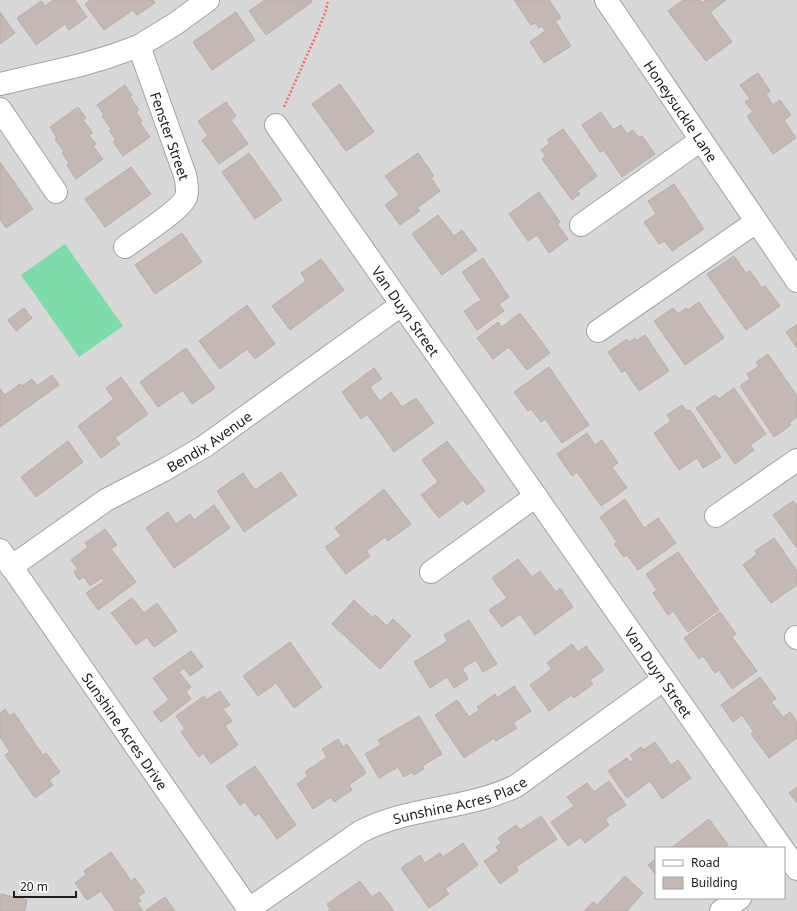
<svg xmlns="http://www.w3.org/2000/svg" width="797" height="911" viewBox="0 0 797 911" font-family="'Noto Sans',sans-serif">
  <rect width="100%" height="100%" fill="#ede7e1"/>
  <!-- residential -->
  <path fill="#d9d8d8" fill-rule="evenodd" d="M0,0h797v911h-797zM656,848h128v50h-128z"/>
  <!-- pitch -->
  <polygon fill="#7edcaa" points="65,244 123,326 79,357 21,275"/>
  <!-- building -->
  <g fill="#c4b8b4" stroke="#beaba3">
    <polygon points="53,0 75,0 87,17 69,30 65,24 36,45 17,18 41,1 45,6"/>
    <polygon points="90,0 153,0 155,3 137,15 133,10 104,30 85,4"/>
    <polygon points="265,0 311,0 312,2 266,35 249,11"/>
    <polygon points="514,0 549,0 561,18 555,21 571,46 544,63 530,42 545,31 542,26 539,28 535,23 531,25"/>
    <polygon points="683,0 700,0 702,3 705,0 726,0 710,12 732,42 706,61 668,11"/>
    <polygon points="0,12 15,33 0,44"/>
    <polygon points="236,12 255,40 212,70 193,42"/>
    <polygon points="758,73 770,91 766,94 773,105 780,100 791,115 784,120 796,138 773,154 747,116 753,112 745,102 750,99 740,85"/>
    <polygon points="340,84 374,132 346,151 312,104"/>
    <polygon points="125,85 132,95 130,97 139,110 136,112 142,121 140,123 150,137 123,156 113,142 116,140 109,131 111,129 102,116 104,115 97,105"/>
    <polygon points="226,102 236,116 231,120 248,144 219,164 202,140 208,136 198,121"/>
    <polygon points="78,107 86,118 83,120 93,133 89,135 96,144 93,146 103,159 76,179 67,165 69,163 62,153 64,152 55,139 57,138 50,127"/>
    <polygon points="601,112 613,130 621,125 627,134 633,130 639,138 642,136 655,154 622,177 604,150 600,152 582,125"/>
    <polygon points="563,129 597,176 577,191 580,194 572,200 542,159 546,156 541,150 550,143 547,140"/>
    <polygon points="249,153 282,200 255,219 222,172"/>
    <polygon points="418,153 434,176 431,178 440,191 417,208 420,211 400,225 385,205 399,195 385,176"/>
    <polygon points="0,162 33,209 6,228 0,219"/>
    <polygon points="131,167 151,194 105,227 85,199"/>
    <polygon points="674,184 704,229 672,251 665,241 659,244 644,222 656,214 648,201"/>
    <polygon points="539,192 560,222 557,224 568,239 549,253 537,235 528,241 509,214"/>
    <polygon points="438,215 454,236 462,230 477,250 442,275 412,234"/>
    <polygon points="182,233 202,262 155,294 135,265"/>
    <polygon points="734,256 746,273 750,271 762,288 765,286 780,306 746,330 707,274"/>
    <polygon points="483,258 509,297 499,304 504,311 477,330 464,311 481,300 462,272"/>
    <polygon points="321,259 344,290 290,330 272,306 306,281 301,273"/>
    <polygon points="699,302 724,338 685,365 654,321 673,308 678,314 686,308 688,310"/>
    <polygon points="247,305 275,344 255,359 247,349 220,369 199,341"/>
    <polygon points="24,308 32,318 16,331 8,320"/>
    <polygon points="520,313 550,353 527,370 509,347 493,359 477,338 498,322 502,327"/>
    <polygon points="797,324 797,348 786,332"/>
    <polygon points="645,335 669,371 639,391 625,370 622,373 608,352 627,339 629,342 635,338 636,341"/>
    <polygon points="186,348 215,388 192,404 183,390 158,407 140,382"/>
    <polygon points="768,354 797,396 797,417 789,423 791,425 774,437 740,386 750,379 747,374 759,366 756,362"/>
    <polygon points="549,367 589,425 562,443 545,419 541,422 531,409 528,411 514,392"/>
    <polygon points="374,368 382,379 370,387 380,401 391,392 402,407 416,398 434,423 394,452 367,414 361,419 342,392"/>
    <polygon points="52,375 59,385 0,427 0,389 5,395 20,384 22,386 32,379 37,386"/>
    <polygon points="121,377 148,414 115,438 120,444 101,458 78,426 114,399 106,388"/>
    <polygon points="734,388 766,434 750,445 754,450 735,464 696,408 715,395 719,399"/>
    <polygon points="682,405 687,411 690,410 721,457 703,468 697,458 679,470 654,433 671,421 667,415"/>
    <polygon points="587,433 595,445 602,440 618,463 612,467 627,488 601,506 577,472 572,476 557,454"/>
    <polygon points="68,441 83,462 36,497 21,477"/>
    <polygon points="447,441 485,491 467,505 463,500 439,518 421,495 438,482 422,460"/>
    <polygon points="281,472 297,495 244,532 217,491 243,473 255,490"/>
    <polygon points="384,489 411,524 388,541 385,537 366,551 370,556 346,574 325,547 341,536 335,528"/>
    <polygon points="625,499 644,528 658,518 676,543 638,570 627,555 624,557 614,544 617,542 600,517"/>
    <polygon points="793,501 796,504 797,504 797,548 773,515"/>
    <polygon points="214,505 230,528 174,568 146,528 168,512 176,524 190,514 194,520"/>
    <polygon points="105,529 117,545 111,549 136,582 98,610 86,593 104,581 102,578 90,586 84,577 79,580 74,572 78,569 71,560 88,547 85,543"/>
    <polygon points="774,538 797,571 797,585 771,603 743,565 757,554 755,551"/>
    <polygon points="678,552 719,610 688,632 673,611 668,615 653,593 657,590 646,574"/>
    <polygon points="518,559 532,577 540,571 556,592 560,588 573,607 535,635 520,614 502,627 489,610 507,598 492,578"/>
    <polygon points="132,598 144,613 157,603 177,631 154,647 147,637 136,645 111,613"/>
    <polygon points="354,600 373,618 375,615 387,626 393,619 411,636 380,669 332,624"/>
    <polygon points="720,612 736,634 732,637 757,671 732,689 719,670 715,673 703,656 699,659 684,638"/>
    <polygon points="469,620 497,664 483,672 476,660 462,668 468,679 454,688 447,677 430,688 414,662 448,641 444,635"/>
    <polygon points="290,642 322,687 294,708 276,683 258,696 243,676"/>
    <polygon points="572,644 578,652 586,646 604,670 590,680 593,684 574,698 571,695 549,711 530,685 552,669 547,663"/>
    <polygon points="191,651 203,667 190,676 184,668 179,672 191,687 186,692 191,699 161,722 153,712 169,700 153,678"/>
    <polygon points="760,677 776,699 771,702 783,717 790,712 797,722 797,738 769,758 751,734 754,732 742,715 733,722 721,705"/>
    <polygon points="514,686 531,711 513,723 517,728 496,741 494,738 464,758 435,715 457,700 469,717 479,710 477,707 495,694 497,698"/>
    <polygon points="220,691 230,705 223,709 232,721 225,726 238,745 211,764 203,753 199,757 181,732 185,729 176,716 204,696 206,700"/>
    <polygon points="5,709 10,716 14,713 43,755 46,753 60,772 49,780 53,785 35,798 5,755 10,752 0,737 0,713"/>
    <polygon points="419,716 442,754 422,766 424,769 414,775 412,772 404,777 398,767 379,778 365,754 381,745 378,740"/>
    <polygon points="338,739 343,747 347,744 366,773 349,785 352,790 334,802 331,797 313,809 297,784 308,776 305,772 327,757 322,749"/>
    <polygon points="655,742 671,765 678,760 691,778 662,799 650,781 627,798 608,771 627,758 630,762 634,760 630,755 641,747 643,750"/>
    <polygon points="255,766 296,825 277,839 259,813 255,816 245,802 240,805 226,786"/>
    <polygon points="609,781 626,805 605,819 609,825 585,843 581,837 568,846 551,822 574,806 567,797 587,783 594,792"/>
    <polygon points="797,787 797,803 789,793"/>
    <polygon points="541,816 557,839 516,867 518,871 500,884 484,861 499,851 496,847 501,843 498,838 516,825 520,830"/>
    <polygon points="709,819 728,845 724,848 671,848"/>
    <polygon points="463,843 478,865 445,889 449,894 429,908 401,868 420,855 425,863 440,853 443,857"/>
    <polygon points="111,852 131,881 135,878 145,892 138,897 141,901 137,903 143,911 115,911 101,891 87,900 75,883 86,875 84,871"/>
    <polygon points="656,859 656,875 648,865"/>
    <polygon points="625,876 643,893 627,911 584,911 593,902 597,905"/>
    <polygon points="360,881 372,897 380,892 394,911 328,911 330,909 327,904"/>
    <polygon points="1,894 27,900 25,911 0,911"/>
    <polygon points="165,897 175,911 145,911"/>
  </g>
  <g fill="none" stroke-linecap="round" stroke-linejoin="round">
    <!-- street casing -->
    <g stroke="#a2a2a2" stroke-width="24">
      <g id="street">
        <path id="s1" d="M606,0l191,281"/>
        <polyline points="0,84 81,65 108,57 139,46 175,24 208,0"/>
        <polyline points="0,109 56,192"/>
        <path id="s2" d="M276,125l506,723"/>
        <polyline points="581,225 701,140"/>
        <path d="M125,247c13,-10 56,-37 61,-50 2,-7 1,-14 -1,-22l-46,-129"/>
        <polyline points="598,331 756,222"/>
        <polyline points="716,516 797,460"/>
        <path id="s3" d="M0,550l250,361"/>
        <path id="s4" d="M11,567l95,-67 58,-30 41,-24 196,-141"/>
        <polyline points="431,572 536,496"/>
        <polyline points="796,637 797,638"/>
        <polyline points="784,851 797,869"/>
        <path id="s5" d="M249,909l111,-77c49,-26 107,-22 156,-46l147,-106"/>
        <polyline points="721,911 740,898"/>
      </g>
    </g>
    <!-- path -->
    <polyline stroke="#f8676d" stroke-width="2.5" stroke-dasharray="2 2" stroke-linecap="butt" points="284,107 317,33 326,10 328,0"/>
    <!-- street -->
    <use href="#street" stroke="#fff" stroke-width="22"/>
  </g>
  <g text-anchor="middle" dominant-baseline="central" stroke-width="3" stroke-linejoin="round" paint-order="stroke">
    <!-- street labels -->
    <g font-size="14" fill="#1b1b1b" stroke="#fff">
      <text stroke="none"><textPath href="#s1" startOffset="134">Honeysuckle Lane</textPath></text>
      <text transform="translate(170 136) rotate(71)">Fenster Street</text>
      <text stroke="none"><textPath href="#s2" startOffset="227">Van Duyn Street</textPath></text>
      <text stroke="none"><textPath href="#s4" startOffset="235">Bendix Avenue</textPath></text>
      <text stroke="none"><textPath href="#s2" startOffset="668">Van Duyn Street</textPath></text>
      <text stroke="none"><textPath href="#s3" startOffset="220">Sunshine Acres Drive</textPath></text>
      <text stroke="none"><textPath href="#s5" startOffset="240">Sunshine Acres Place</textPath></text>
    </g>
  </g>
  <!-- legend -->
  <rect x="655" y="847" width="130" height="52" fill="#ffffff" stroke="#a4a4a4"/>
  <rect x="663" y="860" width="20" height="6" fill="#ffffff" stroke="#a4a4a4"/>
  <text x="691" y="867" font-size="12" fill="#1b1b1b">Road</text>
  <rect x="663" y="877" width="20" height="12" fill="#c4b8b4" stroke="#a4a4a4"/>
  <text x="691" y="887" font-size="12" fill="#1b1b1b">Building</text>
  <!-- scale -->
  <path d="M14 891v6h62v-6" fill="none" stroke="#1b1b1b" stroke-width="2"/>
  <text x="20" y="891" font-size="12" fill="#1b1b1b" stroke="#ffffff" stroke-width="3" paint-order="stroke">20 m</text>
</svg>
